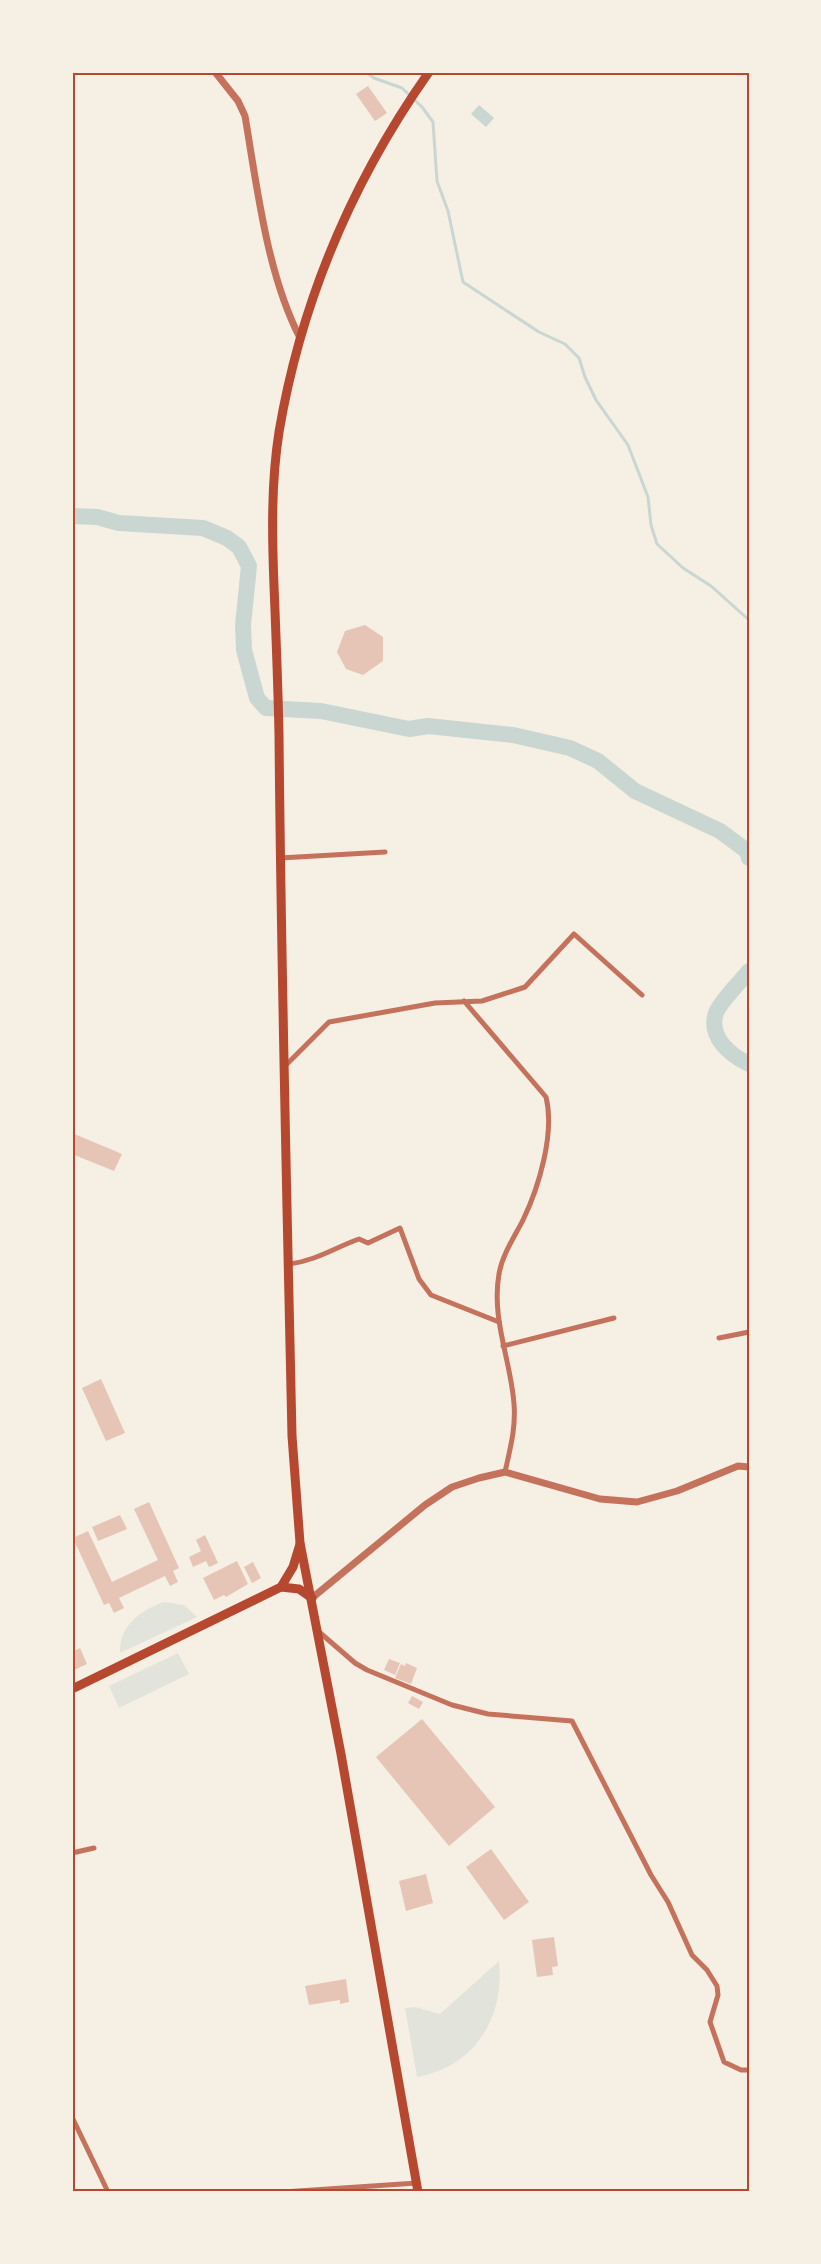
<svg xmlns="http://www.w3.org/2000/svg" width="821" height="2264" viewBox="0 0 821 2264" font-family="Montserrat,sans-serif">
  <rect width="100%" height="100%" fill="#f6efe4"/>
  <!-- green -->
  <g fill="#e2e4dc">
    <path d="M164,1602l20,3 13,12 -77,36c-1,-27 20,-43 44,-51z"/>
    <polygon points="178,1653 189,1674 119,1708 109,1686"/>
    <path d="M499,1961c6,56 -24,106 -82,116l-12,-69 10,-1 25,7z"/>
  </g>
  <!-- water -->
  <polygon fill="#c9d6d2" points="479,105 494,118 486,127 471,114"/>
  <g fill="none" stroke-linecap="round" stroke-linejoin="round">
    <!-- stream -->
    <polyline stroke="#c9d6d2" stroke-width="3" points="367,72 374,78 402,88 422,107 433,122 437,181 448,211 463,282 539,332 565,344 579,358 585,377 596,400 628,445 648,497 651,525 657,544 683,568 711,586 749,620"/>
    <!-- river -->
    <g stroke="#c9d6d2" stroke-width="16">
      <polyline points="72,516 97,517 119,523 203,528 227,538 239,547 249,566 243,625 244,650 257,698 266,708 321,711 409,729 428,726 513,735 570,748 598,761 635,791 720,831 747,851 749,858"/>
      <path d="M749,971c-7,9 -30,32 -33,42 -8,24 14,42 33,51"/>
    </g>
  </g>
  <!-- building -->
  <g fill="#e6c5b7">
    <polygon points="368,86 387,113 375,121 356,94"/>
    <polygon points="365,625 383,637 383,661 363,675 346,669 337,652 345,631"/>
    <polygon points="72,1133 122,1154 114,1171 72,1154"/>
    <polygon points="101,1379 125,1433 106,1441 82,1388"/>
    <polygon points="149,1502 179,1568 173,1571 178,1582 170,1586 165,1576 119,1598 124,1608 114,1613 109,1603 104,1605 73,1538 88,1531 112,1582 158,1560 134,1509"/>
    <polygon points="120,1515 127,1529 98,1541 92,1527"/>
    <polygon points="205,1535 218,1563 209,1567 206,1561 193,1567 189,1557 201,1551 196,1540"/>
    <polygon points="237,1561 248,1584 226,1597 224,1595 214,1600 203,1578"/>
    <polygon points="253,1562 261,1578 252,1583 244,1567"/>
    <polygon points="80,1648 87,1664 72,1671 72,1652"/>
    <polygon points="389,1659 400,1663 395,1675 384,1670"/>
    <polygon points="406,1663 417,1668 411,1684 395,1678 401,1664 405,1666"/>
    <polygon points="412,1696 423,1702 419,1709 408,1703"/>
    <polygon points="422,1719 495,1807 449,1846 376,1757"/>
    <polygon points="491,1849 529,1902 504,1920 466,1867"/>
    <polygon points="426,1874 433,1903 406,1911 399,1881"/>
    <polygon points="554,1937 558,1966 552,1967 553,1975 537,1977 532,1940"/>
    <polygon points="346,1979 349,2002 340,2004 340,2000 309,2005 305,1986"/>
  </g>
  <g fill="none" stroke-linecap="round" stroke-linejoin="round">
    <!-- minor -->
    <g stroke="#c5725c" stroke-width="5">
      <polyline points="280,858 385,852"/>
      <path d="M464,1001l82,96c9,36 -7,90 -23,123 -8,16 -21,35 -24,54 -8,45 12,87 15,130 2,24 -4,45 -9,68"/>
      <polyline points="285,1066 329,1022 435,1003 482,1001 525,987 574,934 642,995"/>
      <path d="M289,1264c26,-3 45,-16 70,-25l9,4 32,-15 19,51 12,16 68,27"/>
      <polyline points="719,1338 749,1332"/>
      <polyline points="503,1346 614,1318"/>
      <polyline points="318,1631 355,1663 367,1670 452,1705 488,1714 572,1721 651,1875 668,1902 692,1955 707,1970 717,1986 718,1995 710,2022 724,2062 741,2070 749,2070"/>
      <polyline points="72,1853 94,1848"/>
      <polyline points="72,2117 108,2192"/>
      <polyline points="283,2192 417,2183"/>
    </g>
    <!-- tertiary -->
    <g stroke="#c5725c" stroke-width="7">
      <path d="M215,72l23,29 7,15c12,71 22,158 55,222"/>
      <polyline points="312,1598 425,1505 452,1487 479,1478 505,1472 600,1499 637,1502 677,1491 738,1466 749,1467"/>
    </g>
    <!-- primary -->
    <g stroke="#b5482f" stroke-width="9">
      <polyline points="281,1587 299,1589 312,1598"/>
      <polyline points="72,1689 281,1587 293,1567 300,1544"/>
      <path d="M418,2192l-77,-438 -41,-211 -8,-107c-5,-234 -11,-468 -13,-702 -1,-50 -3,-99 -5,-148 -2,-51 -3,-103 5,-154 22,-130 74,-252 150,-360"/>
    </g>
  </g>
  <!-- border -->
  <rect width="821" height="2264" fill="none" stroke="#f6efe4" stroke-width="147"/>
  <rect x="74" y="74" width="674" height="2116" fill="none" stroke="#b5482f" stroke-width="2"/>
</svg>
